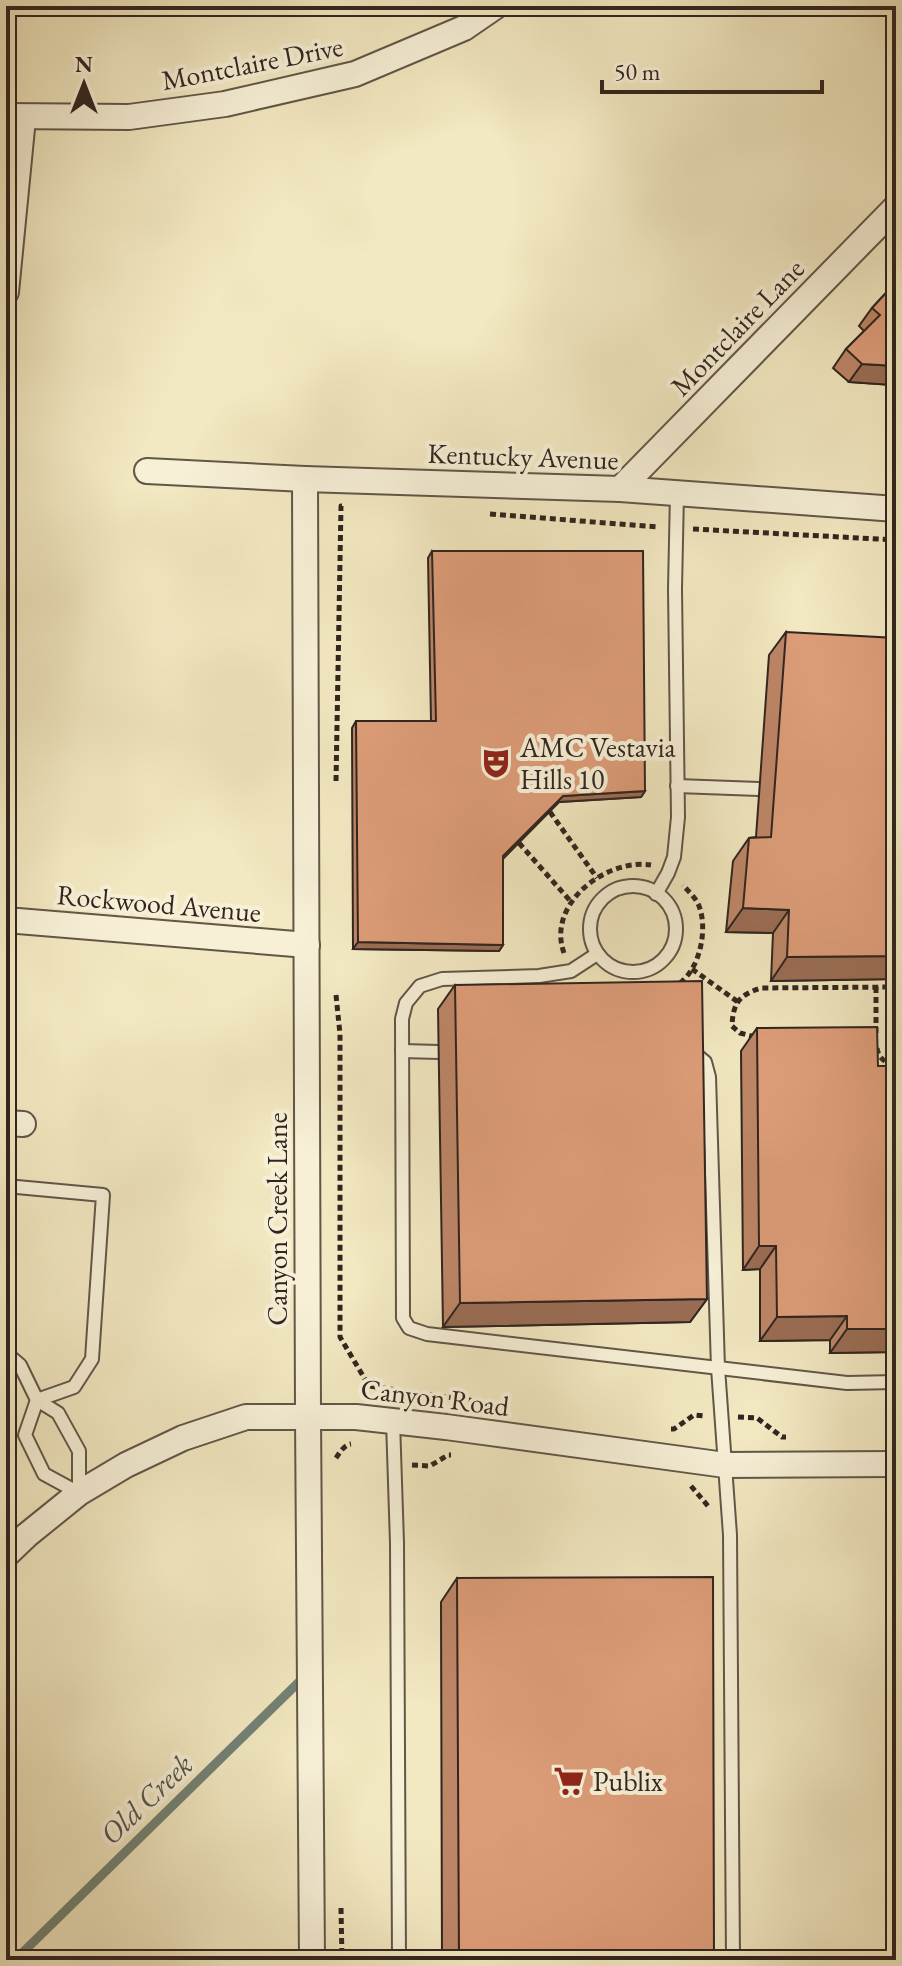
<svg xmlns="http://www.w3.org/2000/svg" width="902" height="1966" viewBox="0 0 902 1966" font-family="'EB Garamond',serif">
  <rect width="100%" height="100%" fill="#f2e8c1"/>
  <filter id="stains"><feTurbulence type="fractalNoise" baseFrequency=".0025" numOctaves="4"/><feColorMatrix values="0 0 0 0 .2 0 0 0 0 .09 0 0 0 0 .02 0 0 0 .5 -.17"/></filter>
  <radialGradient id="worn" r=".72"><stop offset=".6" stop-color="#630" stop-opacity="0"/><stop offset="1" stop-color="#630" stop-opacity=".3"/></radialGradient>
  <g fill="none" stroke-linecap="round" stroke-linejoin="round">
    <!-- stream -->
    <polyline stroke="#718276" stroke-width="9" points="15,1960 304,1677"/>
    <!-- lane casing -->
    <g stroke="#615648" stroke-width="16">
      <g id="lane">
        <polyline points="677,786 759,789"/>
        <circle cx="633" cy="929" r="43"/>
        <polyline points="656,894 668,873 674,857 678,817 675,589 677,493"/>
        <polyline points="597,954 571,971 539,976 442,979 420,986 406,1003 402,1019 403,1318 409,1328 427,1334 847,1383 896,1382"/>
        <polyline points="402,1051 439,1052"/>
        <polyline points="693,1052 705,1062 709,1077 718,1368 730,1535 733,1960"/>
        <polyline points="6,1186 103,1195 92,1359 74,1387 37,1400 20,1365 6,1353"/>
        <polygon points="37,1400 58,1413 79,1451 79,1493 44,1474 25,1435"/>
        <polyline points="393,1421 397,1543 399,1960"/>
      </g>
    </g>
    <!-- street casing -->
    <g stroke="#615648" stroke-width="28">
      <g id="street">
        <polyline points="6,116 129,117 225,104 355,74 464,28 496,6"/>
        <polyline points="6,292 23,118"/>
        <polyline points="147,471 305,479 620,489 896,509"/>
        <polyline points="305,479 308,1416 312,1960"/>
        <polyline points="620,489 896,207"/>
        <polyline points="6,920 307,945"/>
        <polyline points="6,1123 23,1124"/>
        <polyline points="6,1555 27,1535 79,1493 126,1465 183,1438 246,1417 356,1417 446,1427 725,1465 896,1464"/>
      </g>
    </g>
    <!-- path -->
    <g stroke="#31251f" stroke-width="5" stroke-dasharray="6 4" stroke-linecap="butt">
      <polyline points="490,514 659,527"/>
      <polyline points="693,529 896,540"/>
      <polyline points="336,781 341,506 344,506"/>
      <polyline points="550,812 597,878"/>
      <polyline points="519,843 572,903"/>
      <path d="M564,953c-18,-49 42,-95 87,-88"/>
      <polyline points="692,969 738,1002"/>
      <path d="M680,983c20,-15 28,-54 19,-77 -3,-8 -11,-15 -16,-21"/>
      <polyline points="876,987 876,1034"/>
      <polyline points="336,995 340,1034 340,1337 369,1386 483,1402"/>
      <path d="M755,1037l-15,-4 -8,-7c1,-23 7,-31 29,-38l135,-1"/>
      <path d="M877,1048c1,10 10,16 19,19"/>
      <polyline points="738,1417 757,1418 782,1437 786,1437"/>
      <polyline points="671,1429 674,1429 694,1415 704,1416"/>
      <path d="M336,1458c4,-6 8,-13 15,-14"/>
      <polyline points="412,1465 430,1466 448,1455 451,1455"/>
      <polyline points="691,1486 708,1506"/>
      <polyline points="341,1908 342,1960"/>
    </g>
    <!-- lane -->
    <use href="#lane" stroke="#f7f0d7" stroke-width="12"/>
    <!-- street -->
    <use href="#street" stroke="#f7f0d7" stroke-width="24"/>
  </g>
  <!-- wall -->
  <g fill="#bd8667" stroke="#31251f" stroke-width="2">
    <polygon points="896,282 896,380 892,385 849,382 833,368 846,349 864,331 859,326 872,308"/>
    <polygon points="432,551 645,791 641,797 559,802 503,858 503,945 499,951 353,949 352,728 356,721 431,721 428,558"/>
    <polygon points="786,632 896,979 771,981 773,933 726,932 733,861 749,838 756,837 769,655"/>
    <polygon points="455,985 707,1299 690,1322 443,1327 438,1009"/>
    <polygon points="757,1028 878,1066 896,1066 896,1352 830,1353 830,1340 760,1341 760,1269 743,1270 741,1051"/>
    <polygon points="457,1578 714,1960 442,1960 441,1602"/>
  </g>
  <!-- shaded-wall -->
  <g fill="#9a6d54" stroke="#31251f" stroke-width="2">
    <polygon points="862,364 896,366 896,380 892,385 849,382"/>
    <polygon points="645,791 641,797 559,802 499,863 503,856 563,796"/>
    <polygon points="743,908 789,910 773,933 726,932"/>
    <polygon points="358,942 503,945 499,951 353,949"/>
    <polygon points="896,956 896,979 771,981 787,957"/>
    <polygon points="759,1246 776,1246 760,1269 743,1270"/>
    <polygon points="707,1299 690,1322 443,1327 460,1303"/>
    <polygon points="847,1316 830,1340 760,1341 777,1317"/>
    <polygon points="847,1329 896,1329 896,1352 830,1353"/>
  </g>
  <!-- building -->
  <g fill="#dc9c78" stroke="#31251f" stroke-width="2">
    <polygon points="896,282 896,366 862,364 846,349 880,315 872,308"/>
    <polygon points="432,551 643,551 645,791 563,796 503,856 503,945 358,942 356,721 436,721"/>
    <polygon points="786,632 896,638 896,956 787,957 789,910 743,908 749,838 771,837"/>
    <polygon points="702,981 707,1299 460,1303 455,985"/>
    <polygon points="877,1027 878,1066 896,1066 896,1329 847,1329 847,1316 777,1317 776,1246 759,1246 757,1028"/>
    <polygon points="713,1577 714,1960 459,1960 457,1578"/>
  </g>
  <!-- icons -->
  <defs>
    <g id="theatre-bare" transform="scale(2.4)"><path d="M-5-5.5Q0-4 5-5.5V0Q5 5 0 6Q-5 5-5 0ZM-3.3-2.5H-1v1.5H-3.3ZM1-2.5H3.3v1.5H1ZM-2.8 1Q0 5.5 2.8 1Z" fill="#8f2418" stroke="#f7f0d7" stroke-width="2.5" paint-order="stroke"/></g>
    <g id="supermarket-bare" transform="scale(2.4)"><path d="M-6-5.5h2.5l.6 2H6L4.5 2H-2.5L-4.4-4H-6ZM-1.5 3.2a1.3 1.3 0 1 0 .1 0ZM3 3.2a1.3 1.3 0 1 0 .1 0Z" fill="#8f2418" stroke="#f7f0d7" stroke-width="2.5" paint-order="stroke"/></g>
  </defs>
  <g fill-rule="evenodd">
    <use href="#theatre-bare" x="496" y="763"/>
    <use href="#supermarket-bare" x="569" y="1781"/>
  </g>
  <g text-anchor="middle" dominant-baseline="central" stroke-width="8" stroke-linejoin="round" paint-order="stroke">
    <!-- street labels -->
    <g font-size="28" fill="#31251f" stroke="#f7f0d7">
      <text transform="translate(252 63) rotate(-11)">Montclaire Drive</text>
      <text transform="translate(737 327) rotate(-46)">Montclaire Lane</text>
      <text transform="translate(523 456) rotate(2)">Kentucky Avenue</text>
      <text transform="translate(159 903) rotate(5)">Rockwood Avenue</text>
      <text transform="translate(277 1219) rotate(-90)">Canyon Creek Lane</text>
      <text transform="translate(435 1397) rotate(7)">Canyon Road</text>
    </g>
    <!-- poi labels -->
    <g font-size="28" fill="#31251f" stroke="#f7f0d7" text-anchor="start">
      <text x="520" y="747">AMC Vestavia<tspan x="520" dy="32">Hills 10</tspan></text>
      <text x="593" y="1781">Publix</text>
    </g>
    <!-- water labels -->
    <g font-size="30" font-style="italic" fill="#51544a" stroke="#f7f0d7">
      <text transform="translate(146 1799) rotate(-44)">Old Creek</text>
    </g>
  </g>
  <!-- margin -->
  <rect width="902" height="1966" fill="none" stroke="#f2e8c1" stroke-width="32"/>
  <rect x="8" y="8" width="886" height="1950" fill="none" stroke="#31251f" stroke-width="4"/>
  <rect x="16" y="16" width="870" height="1934" fill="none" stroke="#31251f" stroke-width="2"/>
  <!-- north arrow -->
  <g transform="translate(84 84)" stroke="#f7f0d7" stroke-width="6" paint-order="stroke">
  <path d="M0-6L14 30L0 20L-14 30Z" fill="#31251f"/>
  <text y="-12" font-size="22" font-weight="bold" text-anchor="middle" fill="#31251f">N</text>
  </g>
  <!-- scale -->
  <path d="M602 80v12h220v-12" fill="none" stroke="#31251f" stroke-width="4"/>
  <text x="614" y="80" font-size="24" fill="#31251f" stroke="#f7f0d7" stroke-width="6" paint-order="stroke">50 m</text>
  <rect width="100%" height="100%" filter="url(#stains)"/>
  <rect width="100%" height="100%" fill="url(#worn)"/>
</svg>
